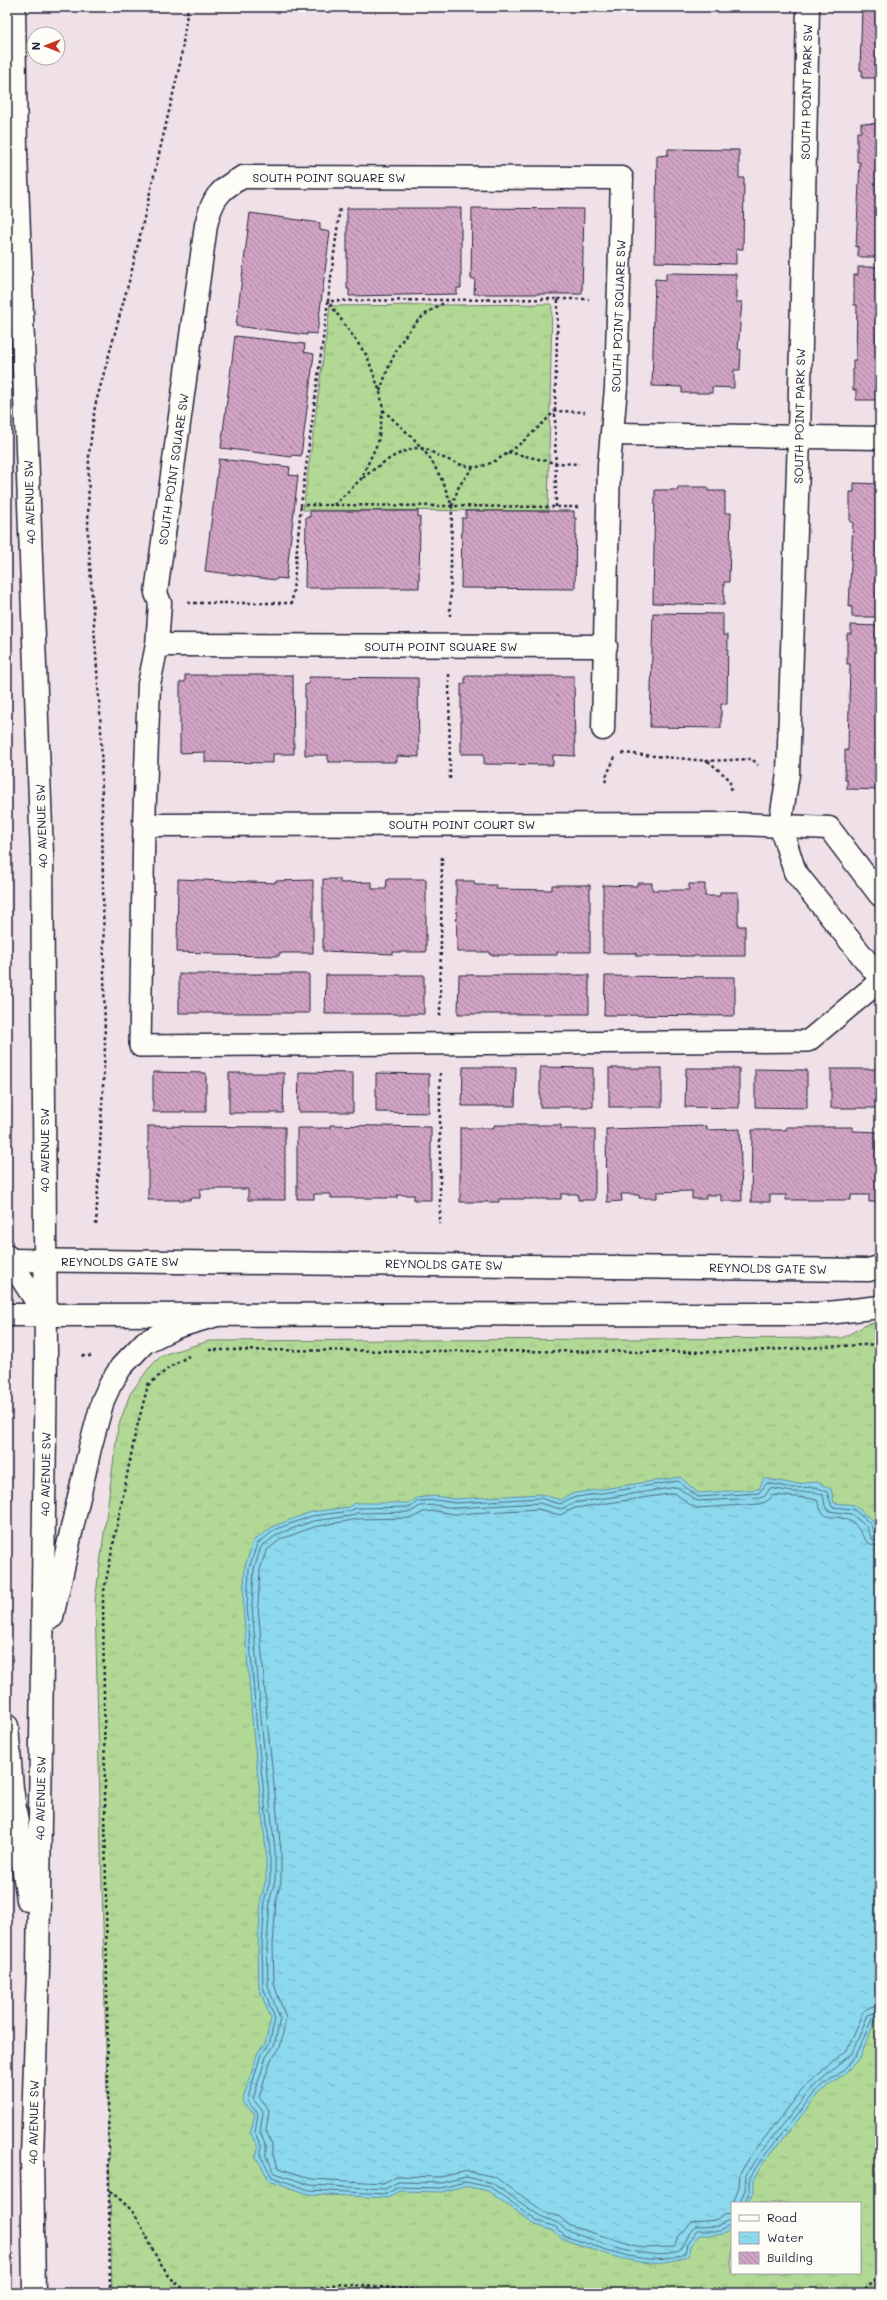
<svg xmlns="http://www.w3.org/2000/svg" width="887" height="2300" viewBox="0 0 887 2300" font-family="Mali,sans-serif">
  <defs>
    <pattern id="grass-tufts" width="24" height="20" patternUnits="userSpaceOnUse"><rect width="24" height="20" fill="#b1d995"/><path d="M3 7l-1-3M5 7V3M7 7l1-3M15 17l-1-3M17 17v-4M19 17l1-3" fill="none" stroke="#98ba81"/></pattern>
    <pattern id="water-ripples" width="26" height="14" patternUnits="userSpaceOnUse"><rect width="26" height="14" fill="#8cd8ed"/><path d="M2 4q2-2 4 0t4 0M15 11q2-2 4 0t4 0" fill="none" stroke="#78b9cc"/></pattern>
    <pattern id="building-back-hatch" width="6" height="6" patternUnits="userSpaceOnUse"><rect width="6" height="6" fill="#d1a3c5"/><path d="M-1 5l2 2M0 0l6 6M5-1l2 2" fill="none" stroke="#a984a1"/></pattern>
  </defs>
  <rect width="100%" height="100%" fill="#f0e1e8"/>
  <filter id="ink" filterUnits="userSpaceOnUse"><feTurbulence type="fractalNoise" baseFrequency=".025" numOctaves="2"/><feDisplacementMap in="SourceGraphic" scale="8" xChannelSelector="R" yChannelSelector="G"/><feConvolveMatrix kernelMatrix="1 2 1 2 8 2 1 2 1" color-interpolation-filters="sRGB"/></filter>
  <g filter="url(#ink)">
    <!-- grass -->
    <g fill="url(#grass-tufts)" stroke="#6a7e68" fill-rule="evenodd">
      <polygon points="552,304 548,511 303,510 330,306"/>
      <path d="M880,1322v971h-768l-17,-692 23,-174 12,-33 19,-26 13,-13 47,-14 633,-3 26,-14zM732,2203h128v70h-128z"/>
    </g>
    <!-- water -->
    <path fill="url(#water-ripples)" stroke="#628fa6" d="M680,1477l18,16 61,-4 5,-11 30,6 23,-2 14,7 3,14 20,2 19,16 7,15v484l-5,1 -15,37 -13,13 -28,23 -55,68 -10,16v15l-7,10h-15c0,33 -1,32 -33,32l-9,11 -1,9c-35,22 -91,-5 -127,-16l-9,-8 -17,-6 -48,-34 -24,-5 -22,6 -43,-1 -11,7 -80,-4 -39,-14 -13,-23 2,-10 -8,-13 5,-20 -13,-12 16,-50 7,-8 6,-25 -12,-31 -1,-42 3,-48 5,-18v-29l-13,-120 -10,-126 2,-38 8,-26 21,-15 37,-14 38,-5 5,-4h57l5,-5 20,-2 18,3 87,-5 19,6 10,-6z"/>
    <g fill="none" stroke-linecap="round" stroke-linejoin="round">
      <!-- shore -->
      <g stroke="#4c6b82" stroke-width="1">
        <polyline points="733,2203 739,2188 740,2173 752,2154 807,2084 847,2050 864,2011 870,2007 880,2005"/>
        <polyline points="739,2203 745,2190 746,2175 757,2157 812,2088 852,2053 868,2015 880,2011"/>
        <polyline points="744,2203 750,2191 750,2177 761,2160 816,2091 844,2069 856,2056 872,2019 880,2016"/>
        <path d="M732,2214l-8,1 -7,5 -25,2 -14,15 -4,10 -31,1 -73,-22 -10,-9 -17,-6 -48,-34 -27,-6 -28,6 -43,-1 -14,7 -72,-4 -32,-11 -7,-14v-10l-6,-13 3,-21 -10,-13 12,-37 9,-12 6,-30 -12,-34 -1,-38 3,-46 5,-18v-31l-13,-122 -10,-124 2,-35 6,-19 15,-12 33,-12 44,-8 54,-1 11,-6 12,-1 20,3 83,-5 22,6 15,-7 100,-15 15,12 7,3 63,-4 7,-3 7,-6 43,4c6,25 14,14 31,21 11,4 13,16 20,23l12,4"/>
        <path d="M732,2220l-14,6 -23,1c-8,6 -13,22 -17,24 -22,13 -88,-12 -111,-20l-9,-8 -18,-7 -48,-33 -26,-6 -25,6 -43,-1 -13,7 -75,-4 -35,-12 -9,-17v-11l-6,-13 3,-20 -10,-13 13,-42 8,-11 6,-27 -12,-33 -1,-40 3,-47 5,-18v-30l-13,-121 -10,-125 2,-36 7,-22 17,-13 35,-13 38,-5 6,-3 54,-1 9,-6 15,-1 20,3 84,-5 22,6 12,-6 104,-16 20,14 63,-3 5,-2 5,-8 23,4h22l8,3 2,11 4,5 22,3 15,12 6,13 8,2"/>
        <path d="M732,2225l-13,6h-22l-10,13 -2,9c-28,19 -91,-8 -121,-17l-8,-9 -18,-6 -48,-34 -25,-5 -24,6 -42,-1 -13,7 -77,-4 -37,-13 -11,-20v-11l-6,-13 3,-20 -11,-12 14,-47 8,-9 6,-26 -12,-32 -1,-41 3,-48 5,-17v-30l-13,-121 -10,-125 2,-37 8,-24 19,-15 36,-13 38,-5 6,-3 55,-1 7,-6 18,-1 19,3 85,-5 20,6 11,-6 107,-17 20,16 61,-4 8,-10 26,5 23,-1 11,5 5,15 21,2 17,14 5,12 5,1"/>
      </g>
    </g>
    <!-- building -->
    <g fill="url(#building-back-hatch)" stroke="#22223b">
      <polygon points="862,7 880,7 880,78 862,78 862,70 860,70"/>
      <polygon points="861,123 880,124 880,257 858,257 858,247 856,247 860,162 857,162 857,132 861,132"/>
      <polygon points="668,149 739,150 739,178 744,178 743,249 736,249 736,264 655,262 657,156 668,155"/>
      <polygon points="347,208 461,208 461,288 457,288 457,294 349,296 349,289 347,289"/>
      <polygon points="472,208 584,209 582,294 474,294 475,279 471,279"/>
      <polygon points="250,213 320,223 320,230 330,232 317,334 307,333 307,335 236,326"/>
      <polygon points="858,267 880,267 880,400 856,400 856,390 853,390 853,360 856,360 857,305 854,305 854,275 858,275"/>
      <polygon points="666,273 736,274 736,302 742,302 738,349 741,350 740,370 734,370 734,388 712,387 712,393 682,393 682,387 652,386 655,279 666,280"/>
      <polygon points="235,336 305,344 304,352 314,354 301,456 292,455 292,457 221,448"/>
      <polygon points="219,459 290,467 289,475 298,476 286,579 277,578 276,580 205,571"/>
      <polygon points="854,483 880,484 880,617 852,617 852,607 849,607 853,522 850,522 850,492 854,492"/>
      <polygon points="678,487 708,487 708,491 725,491 725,513 731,513 729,582 724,582 724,605 653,603 655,490 678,490"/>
      <polygon points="310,511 418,511 418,517 420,517 419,588 305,588 306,517 310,517"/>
      <polygon points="466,511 574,511 574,518 576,518 575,589 461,588 462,518 466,518"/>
      <polygon points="653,613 723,614 723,635 728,635 727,704 721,704 721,728 650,727"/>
      <polygon points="851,625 880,626 880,790 847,789 847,780 845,780 845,750 848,750 850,664 847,664 847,634 851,634"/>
      <polygon points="185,675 293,675 294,754 273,754 273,763 205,762 205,752 180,753 180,682 185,682"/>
      <polygon points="465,676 574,676 575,756 553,755 553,765 484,764 484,754 461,754 461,684 465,684"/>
      <polygon points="309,677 418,678 419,757 397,756 397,762 328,762 328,755 305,755 305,685 309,684"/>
      <polygon points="178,879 275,883 275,881 313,880 313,953 279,953 279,956 213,955 213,953 177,952"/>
      <polygon points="323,879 340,879 340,883 372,882 372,889 386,889 387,879 426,879 426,952 393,952 393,954 323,951"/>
      <polygon points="456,881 474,881 475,885 496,885 496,889 552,890 552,885 590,885 590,952 557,952 557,955 490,955 490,952 457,952"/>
      <polygon points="637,883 652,883 652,890 689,890 689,884 705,884 705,896 720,896 720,892 738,892 738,926 745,926 745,956 636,956 636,953 603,953 603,885 637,886"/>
      <rect x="179" y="974" width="130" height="39"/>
      <polygon points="326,975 424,975 424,1014 325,1014"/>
      <polygon points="459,975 589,975 589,1014 458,1014"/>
      <polygon points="605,976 735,977 735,1016 604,1015"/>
      <polygon points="463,1067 516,1067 515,1106 462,1106"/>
      <polygon points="540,1067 593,1068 593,1107 540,1107"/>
      <rect x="609" y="1068" width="53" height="39"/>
      <polygon points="686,1068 739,1068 739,1108 685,1107"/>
      <polygon points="755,1069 807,1070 807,1108 755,1107"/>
      <rect x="831" y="1069" width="49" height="39"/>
      <polygon points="153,1072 206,1073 206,1112 153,1112"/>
      <polygon points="299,1072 353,1073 353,1112 298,1112"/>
      <polygon points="229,1073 284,1073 283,1113 229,1113"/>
      <polygon points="376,1073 429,1074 429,1113 376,1112"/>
      <polygon points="330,1125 431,1127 431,1200 414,1200 414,1195 397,1195 397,1198 331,1198 331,1194 314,1194 314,1199 297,1199 297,1128 330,1128"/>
      <polygon points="494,1125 561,1125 561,1129 595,1129 595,1200 578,1200 578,1194 561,1194 561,1199 499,1199 499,1202 460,1202 460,1128 494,1128"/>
      <polygon points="148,1126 285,1127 285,1200 248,1200 248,1189 200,1189 200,1198 190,1198 190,1200 148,1200"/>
      <polygon points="707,1126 707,1130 740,1129 742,1201 721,1201 721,1195 706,1195 706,1199 692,1199 692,1191 657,1192 657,1198 639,1198 639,1195 634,1195 634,1194 621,1194 622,1201 607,1202 606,1129"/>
      <polygon points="786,1127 853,1127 853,1131 880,1132 880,1202 869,1202 869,1195 851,1195 851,1200 786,1200 786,1195 770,1195 770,1202 751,1202 752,1130 786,1130"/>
    </g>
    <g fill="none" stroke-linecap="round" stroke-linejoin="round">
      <!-- lane casing -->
      <g stroke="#22223b" stroke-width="24">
        <polyline id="lane" points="144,825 140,1046 808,1041 880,981"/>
      </g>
      <!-- street casing -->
      <g stroke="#22223b" stroke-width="25">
        <g id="street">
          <polyline points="808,7 799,437 788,774 780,825 795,872 880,978"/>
          <polyline points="612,434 880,438"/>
          <polyline points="157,645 606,646"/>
          <path d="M603,729l6,-264 7,-77 6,-210 -379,-1c-24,12 -31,22 -37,48l-50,368 4,10 -3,42 -8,39 -5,141 596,-1 89,4 51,67"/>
          <polyline points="7,1260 868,1270 880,1267"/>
          <polyline points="7,1315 819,1314 880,1307"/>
        </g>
      </g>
      <!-- secondary casing -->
      <g stroke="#22223b" stroke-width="25">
        <g id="secondary">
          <polyline points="14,7 16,152 42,855 46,1356 38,1969 32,2157 34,2293"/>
          <polyline points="7,1256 46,1316"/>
          <polyline points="52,1617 90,1448 103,1400 110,1385 121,1367 145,1342 176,1327 217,1315"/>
          <polyline points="7,1726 12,1788 28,1900"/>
        </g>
      </g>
      <!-- path -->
      <g stroke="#22223b" stroke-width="2.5" stroke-dasharray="3 3" stroke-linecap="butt">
        <polyline points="558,299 589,299"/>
        <path d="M380,391c9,-26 19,-54 41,-73 7,-7 18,-12 26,-17"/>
        <polyline points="383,410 414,439 430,458 442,480 452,506 450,616"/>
        <polyline points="508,452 555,463 579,464"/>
        <path d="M363,478c13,-11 41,-32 59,-30 4,0 10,4 13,6 11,5 26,12 38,13 26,1 64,-38 82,-56l30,1"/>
        <polyline points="334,505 361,479 378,442 383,410 380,392 367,356 328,301 340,207"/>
        <polyline points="452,506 459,486 473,467"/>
        <polyline points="556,507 555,411 558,299 328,301 301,505 334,505 556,507 579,507"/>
        <polyline points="188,603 292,603 301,505"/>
        <polyline points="449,674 450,779"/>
        <polyline points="622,753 708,761 752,759 758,765"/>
        <polyline points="708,761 729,779 732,792"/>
        <polyline points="606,782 605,779 616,755"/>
        <polyline points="440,1016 442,857"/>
        <polyline points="440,1073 440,1224"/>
        <polyline points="96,1225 105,1047 101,729 88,536 89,455 95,406 131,274 180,64 188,7"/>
        <polyline points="209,1350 729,1352 880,1344"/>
        <polyline points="82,1356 93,1356"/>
        <polyline points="148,1385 170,1367 189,1356"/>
        <path d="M110,2191c10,9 22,17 28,29 16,27 22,59 54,73"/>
        <polyline points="110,2293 103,1596 135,1435 148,1385 146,1383"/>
        <polyline points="291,2293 338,2284 460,2293"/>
        <polyline points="860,2293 880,2277"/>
      </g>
      <!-- lane -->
      <use href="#lane" stroke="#fdfcf7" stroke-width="21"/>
      <!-- street -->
      <use href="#street" stroke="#fdfcf7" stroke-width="22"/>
      <!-- secondary -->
      <use href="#secondary" stroke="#fdfcf7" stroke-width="22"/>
    </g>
  </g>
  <g text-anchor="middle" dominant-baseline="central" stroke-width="3" stroke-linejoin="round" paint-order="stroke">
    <!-- street labels -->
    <g font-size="12" fill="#22223b" stroke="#fdfcf7">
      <text transform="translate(806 92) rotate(-89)">SOUTH POINT PARK SW</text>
      <text x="329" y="177">SOUTH POINT SQUARE SW</text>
      <text transform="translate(618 316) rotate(-88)">SOUTH POINT SQUARE SW</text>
      <text transform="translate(799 416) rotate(-89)">SOUTH POINT PARK SW</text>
      <text transform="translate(173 469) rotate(-82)">SOUTH POINT SQUARE SW</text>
      <text transform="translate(29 502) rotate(-92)">40 AVENUE SW</text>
      <text x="441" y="646">SOUTH POINT SQUARE SW</text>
      <text x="462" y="824">SOUTH POINT COURT SW</text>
      <text transform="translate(41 826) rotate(-92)">40 AVENUE SW</text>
      <text transform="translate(44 1150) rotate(-90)">40 AVENUE SW</text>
      <text x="120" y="1261">REYNOLDS GATE SW</text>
      <text transform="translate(444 1264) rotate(1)">REYNOLDS GATE SW</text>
      <text transform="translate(768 1268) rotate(1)">REYNOLDS GATE SW</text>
      <text transform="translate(45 1474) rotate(-89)">40 AVENUE SW</text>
      <text transform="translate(40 1798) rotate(-89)">40 AVENUE SW</text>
      <text transform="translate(33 2122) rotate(-89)">40 AVENUE SW</text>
    </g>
  </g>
  <!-- margin -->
  <rect width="887" height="2300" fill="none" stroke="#fdfcf7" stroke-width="24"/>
  <rect x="12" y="12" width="863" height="2276" fill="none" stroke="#22223b" stroke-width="1.5" filter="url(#ink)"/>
  <!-- legend -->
  <rect x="731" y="2202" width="130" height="72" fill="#fdfcf7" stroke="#a5a5ac"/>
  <rect x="739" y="2215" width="20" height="6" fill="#fdfcf7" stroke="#a5a5ac"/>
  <text x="767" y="2222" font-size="12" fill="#22223b">Road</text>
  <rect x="739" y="2232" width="20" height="12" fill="url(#water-ripples)" stroke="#a5a5ac"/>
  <text x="767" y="2242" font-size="12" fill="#22223b">Water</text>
  <rect x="739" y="2252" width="20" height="12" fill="url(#building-back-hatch)" stroke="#a5a5ac"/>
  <text x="767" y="2262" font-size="12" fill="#22223b">Building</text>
  <!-- north arrow -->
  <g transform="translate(46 46) rotate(270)"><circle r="19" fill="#fdfcf7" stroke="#a5a5ac"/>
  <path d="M0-3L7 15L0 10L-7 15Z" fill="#c8321e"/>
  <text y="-6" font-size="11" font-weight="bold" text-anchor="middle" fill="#22223b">N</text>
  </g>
</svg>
